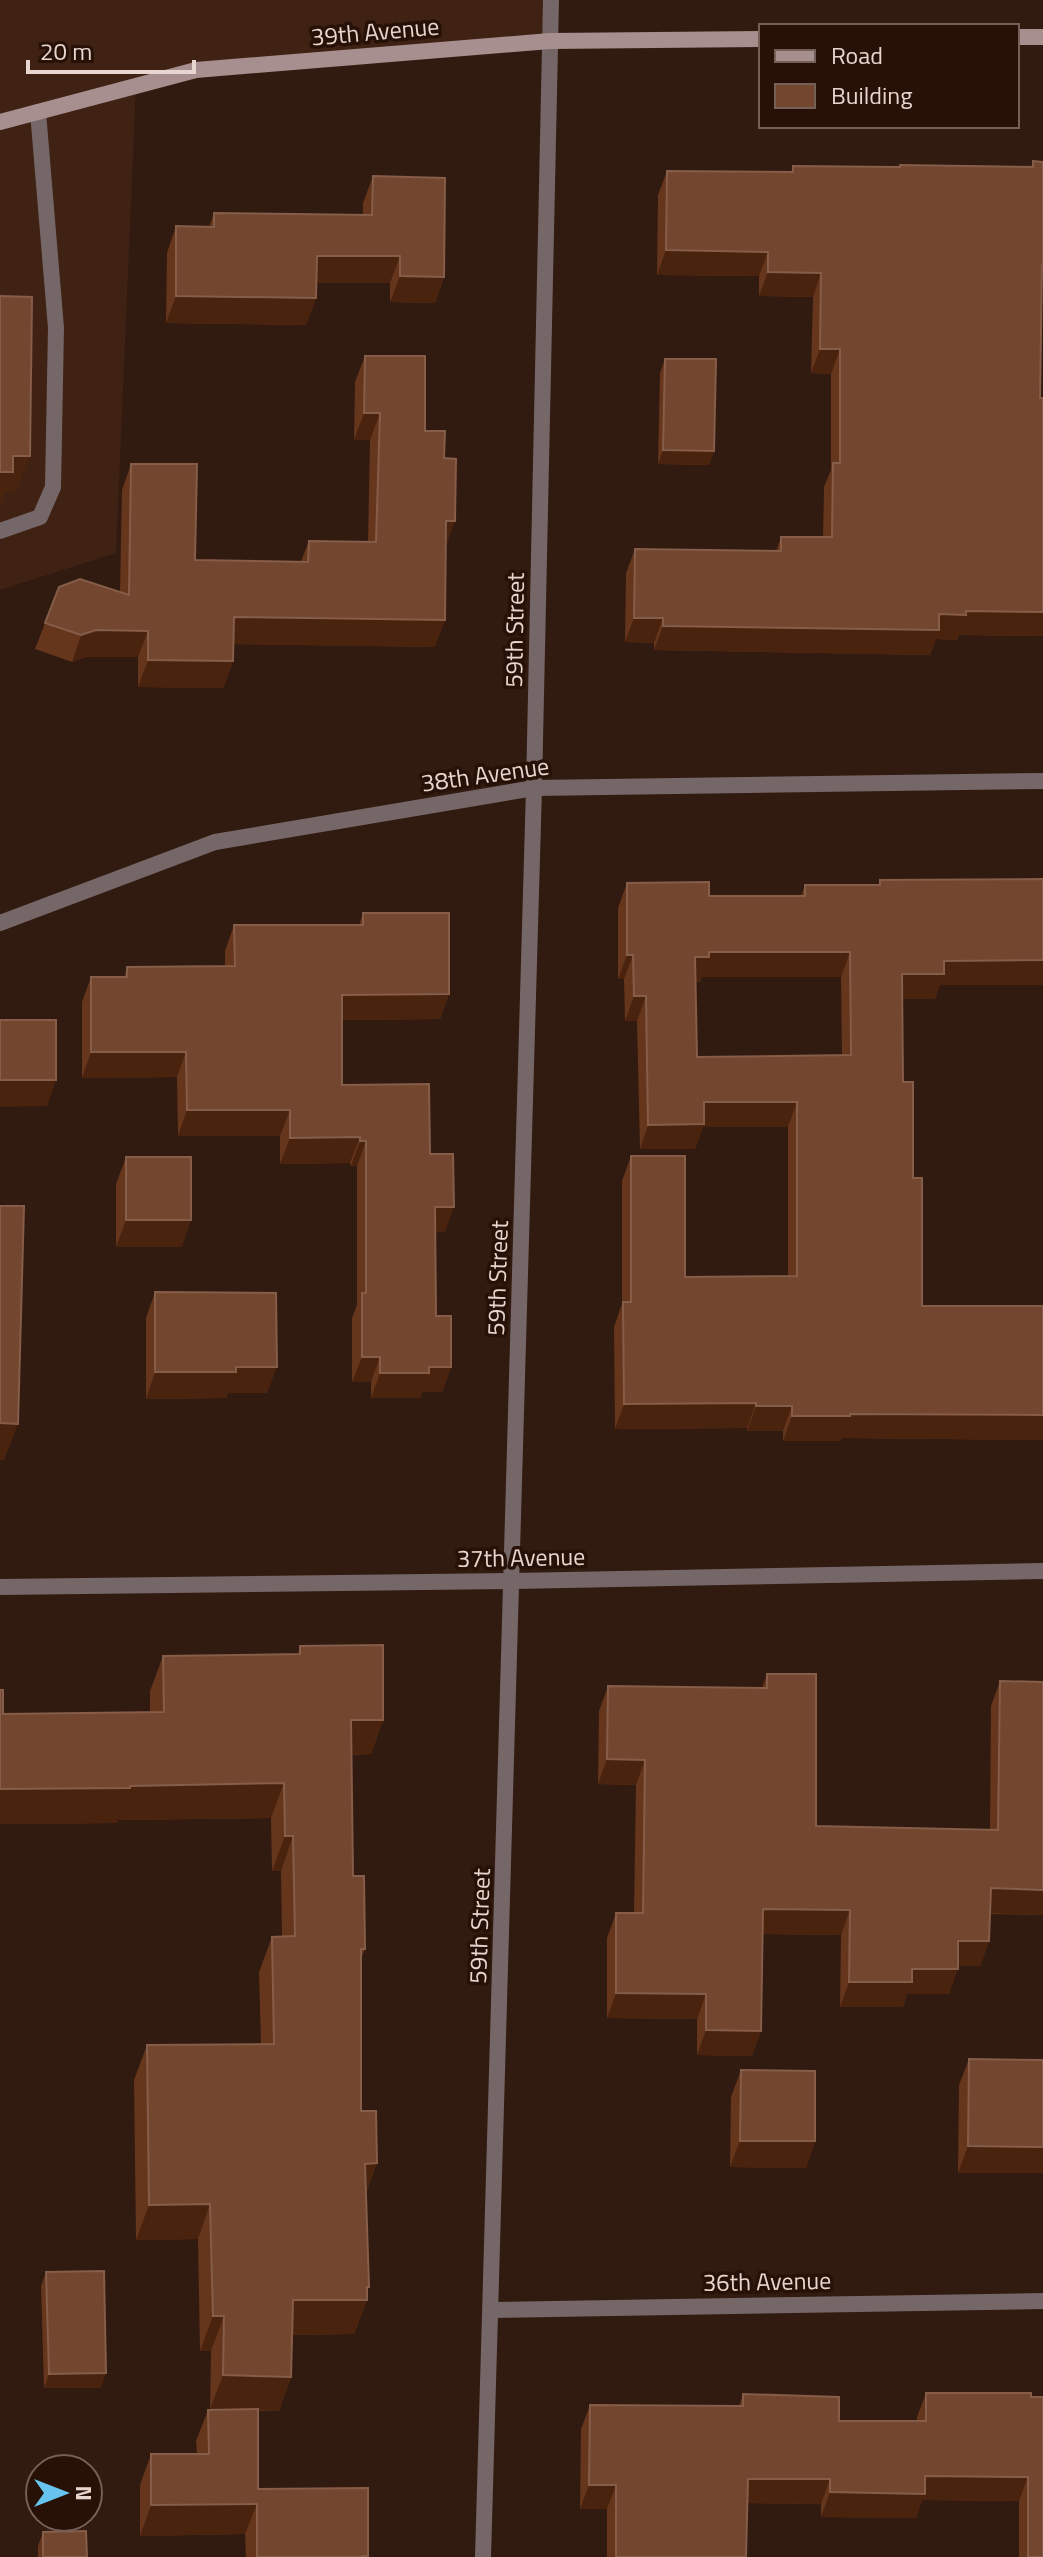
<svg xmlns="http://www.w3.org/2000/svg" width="1043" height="2557" viewBox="0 0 1043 2557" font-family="'Titillium Web',sans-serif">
  <rect width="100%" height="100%" fill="#311a10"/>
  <!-- built -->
  <polygon fill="#3f2214" points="0,0 551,0 550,41 196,70 136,86 116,553 0,590"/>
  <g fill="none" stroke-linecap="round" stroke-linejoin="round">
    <!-- service -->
    <polyline stroke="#756767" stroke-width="16" points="0,531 40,517 53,487 56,328 38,112"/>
    <!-- minor -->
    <g stroke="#756767" stroke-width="16">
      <polyline points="0,923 215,842 534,788 1043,781"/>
      <polyline points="0,1587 513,1581 1043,1571"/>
      <polyline points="491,2310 1043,2301"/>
      <polyline points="483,2557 534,788 551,0"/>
    </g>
    <!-- secondary -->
    <g stroke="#a68f8e" stroke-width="16">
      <polyline points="1017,37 1043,37"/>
      <polyline points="0,122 196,70 550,41 761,39"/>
    </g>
  </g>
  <!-- wall -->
  <g fill="#65351c" fill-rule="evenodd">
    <polygon points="1033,161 1042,290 1040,398 1043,398 1043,636 959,635 957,640 936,639 930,655 654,650 654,643 625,642 626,573 635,549 776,551 781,537 823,537 824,487 831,470 831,374 811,373 813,297 759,296 759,276 657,275 658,195 667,171 791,172 793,166 899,167 900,165 1031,167"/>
    <polygon points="373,176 444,277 435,303 390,302 390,283 316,283 316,298 306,325 166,323 167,253 176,226 209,227 214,213 363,215 363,203"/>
    <polygon points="365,356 425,431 446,546 435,647 233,644 233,661 223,688 138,687 138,657 86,657 72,662 35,649 45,623 120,592 122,490 131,464 195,560 301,561 309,541 368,542 370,440 354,440 355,382"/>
    <polygon points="665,359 714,451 709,465 658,464 660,373"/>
    <path d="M1043,879v106h-103l-5,14h-33l1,83 10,96 9,128h121v134l-201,-2 -1,3h-58v-10h-36v-3l-132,1 -1,-102 8,-23v-123l9,-25 54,121 103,-1v-149h-85l-8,22h-55l-3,-128h-12l-1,-42h-6v-71l9,-25 82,13h92l4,-11h73l2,-5zM702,977h139l1,79 -145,1 -2,-75h5z"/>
    <polygon points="363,913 449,994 440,1019 342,1020 342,1085 430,1154 445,1232 436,1232 436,1316 451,1367 442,1392 422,1392 420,1398 371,1398 371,1382 352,1382 352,1318 357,1305 357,1166 351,1166 350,1163 280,1164 280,1136 178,1136 177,1077 82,1078 82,1002 91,977 124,977 127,967 225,966 225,951 234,925 359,925"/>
    <polygon points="126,1157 182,1247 116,1247 116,1184"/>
    <polygon points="155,1292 267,1393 228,1393 226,1398 146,1399 146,1318"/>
    <polygon points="300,1646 383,1720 371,1754 351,1755 353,1876 365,1949 361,1959 361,2111 377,2163 366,2193 367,2300 354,2334 292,2335 291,2377 279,2411 258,2411 258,2489 368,2557 246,2557 245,2534 140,2536 140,2485 151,2454 197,2454 196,2441 208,2410 210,2409 211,2351 200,2351 198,2239 136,2240 134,2080 147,2045 261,2044 259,1972 272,1937 282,1937 281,1871 272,1871 271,1818 118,1820 117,1823 0,1824 0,1690 3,1714 150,1712 150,1691 163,1656 298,1654"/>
    <polygon points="767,1674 816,1826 990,1830 991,1706 1000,1681 1043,1682 1043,1915 990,1914 989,1941 980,1966 958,1966 949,1994 907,1994 903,2007 840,2007 841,1935 763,1934 761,2031 752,2056 697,2055 697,2019 607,2018 607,1938 616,1913 634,1913 636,1785 598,1784 599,1711 608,1686 762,1688"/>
    <polygon points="969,2059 1043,2060 1043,2173 958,2173 959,2085"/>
    <polygon points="741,2070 815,2141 806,2168 730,2167 731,2097"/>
    <polygon points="46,2272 101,2388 44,2388 41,2286"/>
    <polygon points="926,2393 1031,2393 1043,2557 1019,2557 1019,2501 922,2500 916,2518 821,2517 821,2504 747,2503 746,2557 607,2557 607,2509 580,2509 581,2429 590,2405 739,2406 743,2394 839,2421 917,2421 917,2417"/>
    <polygon points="43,2532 87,2557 38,2557 38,2546"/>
  </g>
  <!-- shaded-wall -->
  <g fill="#4a230f">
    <polygon points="666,250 768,252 759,276 657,275"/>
    <polygon points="317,256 400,256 390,283 307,283"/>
    <polygon points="768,272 821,273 813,297 759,296"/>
    <polygon points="400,276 444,277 435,303 390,302"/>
    <polygon points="176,296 316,298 306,325 166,323"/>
    <polygon points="820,349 840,349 831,374 811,373"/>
    <polygon points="364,413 380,413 370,440 354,440"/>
    <polygon points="663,450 714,451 709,465 658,464"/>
    <polygon points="13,456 30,456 16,492 6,492 0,508 0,472"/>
    <polygon points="446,521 455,521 446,547"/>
    <polygon points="966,611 1043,612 1043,636 959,635 957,640 936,639 930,655 654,650 663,626 939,614"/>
    <polygon points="234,617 445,620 435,647 224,644"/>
    <polygon points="634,618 663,618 654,643 625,642"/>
    <polygon points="96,630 148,631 138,657 86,657 72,662 81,635"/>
    <polygon points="148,660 233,661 223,688 138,687"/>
    <polygon points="709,952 850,952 841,977 702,977 700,982 686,982 695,957"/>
    <polygon points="627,955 633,955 624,979 618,979"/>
    <polygon points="1043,960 1043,985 940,985 935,999 893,999 902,974 944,961"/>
    <polygon points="449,994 440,1019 333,1020 342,995"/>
    <polygon points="634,996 646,996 637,1021 625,1021"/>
    <polygon points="91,1052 186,1052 177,1077 82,1078"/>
    <polygon points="0,1080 56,1080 47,1106 0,1107"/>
    <polygon points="704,1102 797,1102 788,1127 703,1127 695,1149 640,1149 648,1125"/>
    <polygon points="187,1110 290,1110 280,1136 178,1136"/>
    <polygon points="360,1137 350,1163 280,1164 290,1138"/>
    <polygon points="360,1141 366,1141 357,1166 351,1166"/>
    <polygon points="435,1207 454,1207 445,1232 426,1232"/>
    <polygon points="126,1220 191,1220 182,1247 116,1247"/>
    <polygon points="362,1357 380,1357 371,1382 352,1382"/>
    <polygon points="236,1367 277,1367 267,1393 228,1393 226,1398 146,1399 155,1372"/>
    <polygon points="429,1367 451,1367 442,1392 422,1392 420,1398 371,1398 380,1373"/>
    <polygon points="756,1403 747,1428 615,1429 624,1404"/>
    <polygon points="756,1406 792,1406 783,1431 747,1431"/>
    <polygon points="850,1414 1043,1415 1043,1440 842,1438 841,1441 783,1441 792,1416"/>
    <polygon points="0,1423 18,1424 4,1460 0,1460"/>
    <polygon points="351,1720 383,1720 371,1754 338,1755"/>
    <polygon points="607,1759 645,1760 636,1785 598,1784"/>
    <polygon points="284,1783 271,1818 118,1820 117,1823 0,1824 0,1789"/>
    <polygon points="285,1836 293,1836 281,1871 272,1871"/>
    <polygon points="991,1888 1043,1890 1043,1915 982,1913"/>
    <polygon points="763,1909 850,1910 841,1935 754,1934"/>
    <polygon points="958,1941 989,1941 980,1966 949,1966"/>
    <polygon points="912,1969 958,1969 949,1994 907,1994 903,2007 840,2007 849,1982"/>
    <polygon points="616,1993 706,1994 697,2019 607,2018"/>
    <polygon points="706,2030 761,2031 752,2056 697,2055"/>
    <polygon points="740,2141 815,2141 806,2168 730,2167"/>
    <polygon points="968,2146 1043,2147 1043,2173 958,2173"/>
    <polygon points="377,2163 364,2198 365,2164"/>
    <polygon points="210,2204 198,2239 136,2240 149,2205"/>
    <polygon points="369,2287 364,2300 367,2300 354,2334 280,2335 293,2300"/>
    <polygon points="213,2316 224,2316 211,2351 200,2351"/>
    <polygon points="106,2373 101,2388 44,2388 49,2374"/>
    <polygon points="223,2375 291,2377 279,2411 210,2409"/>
    <polygon points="925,2476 1028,2477 1019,2501 922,2500 916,2518 821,2517 830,2492"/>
    <polygon points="748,2479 830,2479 821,2504 739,2503"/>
    <polygon points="589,2485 616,2485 607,2509 580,2509"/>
    <polygon points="257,2504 245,2534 140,2536 151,2505"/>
  </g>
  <!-- building -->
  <g fill="#734630" stroke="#855d49" stroke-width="2" fill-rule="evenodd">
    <polygon points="1033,161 1043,162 1043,266 1042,266 1040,398 1043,398 1043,612 966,611 966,615 939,614 939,630 663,626 663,618 634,618 635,549 781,551 781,537 832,537 833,463 840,463 840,349 820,349 821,273 768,272 768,252 666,250 667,171 793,172 793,166 900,167 900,165 1033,167"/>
    <polygon points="373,176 445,178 444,277 400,276 400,256 317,256 316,298 176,296 176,226 214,227 214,213 372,215"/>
    <polygon points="0,296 32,297 30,456 13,456 13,472 0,472"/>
    <polygon points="365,356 425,356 425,431 445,431 444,458 456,459 455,521 446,521 445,620 234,617 233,661 148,660 148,631 96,630 81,635 45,623 59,587 80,579 129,595 131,464 197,464 195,560 308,562 309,541 376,542 380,413 364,413"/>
    <polygon points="665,359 716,359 714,451 663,450"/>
    <path d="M1043,879v81l-99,1v13h-42l1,108h10v96h9v128h121v109l-193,-1v2h-58v-10h-36v-3l-132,1 -1,-102h8v-146h54v121l112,-1v-174h-93v22l-56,1 -2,-129h-12l-1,-41h-6v-72l82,-1v14h96v-11h75v-5zM709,952h141l1,103 -154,2 -2,-100h14z"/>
    <polygon points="363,913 449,913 449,994 342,995 342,1085 429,1084 430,1154 453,1154 454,1207 435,1207 436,1316 451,1316 451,1367 429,1367 429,1373 380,1373 380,1357 362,1357 362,1293 366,1293 366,1141 360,1141 360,1137 290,1138 290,1110 187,1110 186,1052 91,1052 91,977 127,977 127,967 235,966 234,925 363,925"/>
    <rect x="0" y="1020" width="56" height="60"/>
    <rect x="126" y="1157" width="65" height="63"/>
    <polygon points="0,1206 24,1206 18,1424 0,1423"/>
    <polygon points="155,1292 276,1293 277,1367 236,1367 236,1372 155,1372"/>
    <polygon points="383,1645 383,1720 351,1720 353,1876 364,1876 365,1949 361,1949 361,2111 376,2111 377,2163 365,2164 369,2287 367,2287 367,2300 293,2300 291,2377 223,2375 224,2316 213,2316 210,2204 149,2205 147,2045 274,2044 272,1937 295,1936 293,1836 285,1836 284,1783 130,1786 130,1788 0,1789 0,1690 3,1690 3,1714 164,1712 163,1656 300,1654 300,1646"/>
    <polygon points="767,1674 816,1674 816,1826 998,1830 1000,1681 1043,1682 1043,1890 991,1888 989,1941 958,1941 958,1969 912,1969 912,1982 849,1982 850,1910 763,1909 761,2031 706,2030 706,1994 616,1993 616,1913 643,1913 645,1760 607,1759 608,1686 767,1688"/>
    <polygon points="969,2059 1043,2060 1043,2147 968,2146"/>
    <polygon points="741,2070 815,2071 815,2141 740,2141"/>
    <polygon points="104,2271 106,2373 49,2374 46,2272"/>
    <polygon points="926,2393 1031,2393 1031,2397 1043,2397 1043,2557 1028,2557 1028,2477 925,2476 925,2494 830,2492 830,2479 748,2479 746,2557 616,2557 616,2485 589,2485 590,2405 743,2406 743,2394 839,2397 839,2421 926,2421"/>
    <polygon points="258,2409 258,2489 368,2488 368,2556 363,2556 363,2557 257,2557 257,2504 151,2505 151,2454 209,2454 208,2410"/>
    <polygon points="86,2531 87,2557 43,2557 43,2532"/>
  </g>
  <g text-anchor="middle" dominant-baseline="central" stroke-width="7" stroke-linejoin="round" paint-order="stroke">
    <!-- street labels -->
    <g font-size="24" fill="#e6d6cf" stroke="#271107">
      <text transform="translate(375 31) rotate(-5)">39th Avenue</text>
      <text transform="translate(514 630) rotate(-89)">59th Street</text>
      <text transform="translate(485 774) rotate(-8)">38th Avenue</text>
      <text transform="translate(497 1278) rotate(-88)">59th Street</text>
      <text transform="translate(521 1557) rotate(-1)">37th Avenue</text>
      <text transform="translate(479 1926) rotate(-88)">59th Street</text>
      <text transform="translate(767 2281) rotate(-1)">36th Avenue</text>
    </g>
  </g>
  <!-- legend -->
  <rect x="759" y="24" width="260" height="104" fill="#271107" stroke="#736057" stroke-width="2"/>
  <rect x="775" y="50" width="40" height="12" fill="#a68f8e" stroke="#736057" stroke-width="2"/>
  <text x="831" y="64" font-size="24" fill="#e6d6cf">Road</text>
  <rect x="775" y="84" width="40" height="24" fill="#734630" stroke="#736057" stroke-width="2"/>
  <text x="831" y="104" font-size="24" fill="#e6d6cf">Building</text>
  <!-- north arrow -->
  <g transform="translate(64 2493) rotate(90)"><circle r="38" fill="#271107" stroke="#736057" stroke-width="2"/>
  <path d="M0-6L14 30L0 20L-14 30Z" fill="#66c4ef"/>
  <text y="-12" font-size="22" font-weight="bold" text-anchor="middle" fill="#e6d6cf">N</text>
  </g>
  <!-- scale -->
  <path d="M28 60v12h166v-12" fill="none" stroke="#e6d6cf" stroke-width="4"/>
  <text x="40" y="60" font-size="24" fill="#e6d6cf" stroke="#271107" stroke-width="6" paint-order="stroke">20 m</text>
</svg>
